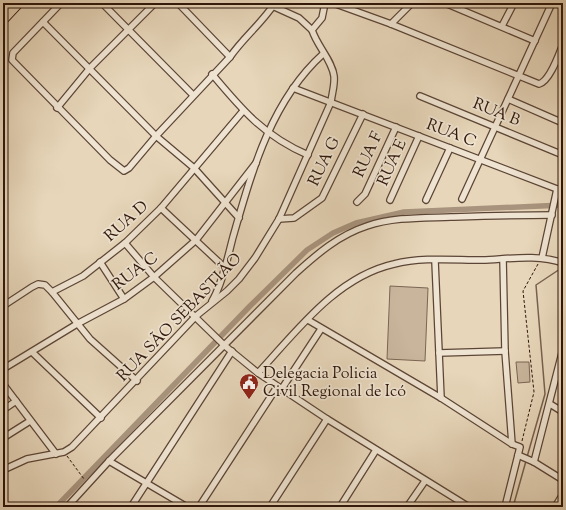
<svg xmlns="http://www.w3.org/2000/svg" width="566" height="510" viewBox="0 0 566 510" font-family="'Sorts Mill Goudy',serif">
  <rect width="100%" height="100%" fill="#e7d6ba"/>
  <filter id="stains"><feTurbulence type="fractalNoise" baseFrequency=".005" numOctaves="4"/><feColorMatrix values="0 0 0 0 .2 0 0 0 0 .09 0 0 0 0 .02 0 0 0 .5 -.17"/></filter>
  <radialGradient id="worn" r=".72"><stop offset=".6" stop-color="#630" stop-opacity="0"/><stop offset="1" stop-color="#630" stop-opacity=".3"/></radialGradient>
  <!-- green -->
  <g fill="#c8b59c" stroke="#7b6553">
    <polygon points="390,286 428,288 425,361 387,359"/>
    <polygon points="516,362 529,362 530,382 518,383"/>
  </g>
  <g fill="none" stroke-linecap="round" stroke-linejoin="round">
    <!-- stream -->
    <g stroke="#776150" stroke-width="1.5">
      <polyline points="527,457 545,394 536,285 560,269"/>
      <polyline points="414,507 415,507"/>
      <polyline points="513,507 526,461"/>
    </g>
    <!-- canal -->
    <polyline stroke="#a8947e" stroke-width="5.5" points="56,507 250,306 307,250 333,233 356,223 404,212 563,205"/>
    <!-- street casing -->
    <g stroke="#5c4536" stroke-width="8">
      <g id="street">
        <path d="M61,3l-48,50 -1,7 98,100 14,11 5,-3 27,-32 74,-79c13,-19 32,-34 45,-54"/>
        <polyline points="102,3 193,95"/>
        <polyline points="178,3 230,57"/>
        <polyline points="266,3 299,18 312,30"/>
        <path d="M333,3l58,21 148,60c11,-3 20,-30 24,-40"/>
        <polyline points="445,3 535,41"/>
        <polyline points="560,3 563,4"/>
        <polyline points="43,22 156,136 194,168 239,218"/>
        <polyline points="391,24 412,3"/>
        <polyline points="502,26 514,3"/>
        <path d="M212,74c30,36 52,62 96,81"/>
        <polyline points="293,88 557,189 563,190"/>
        <polyline points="420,96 563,155"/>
        <polyline points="508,99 563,123"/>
        <polyline points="57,108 90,68 155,3"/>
        <polyline points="462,199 552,3"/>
        <polyline points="390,200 419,136"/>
        <polyline points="426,200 450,148"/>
        <polyline points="357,202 365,194 396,127"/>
        <polyline points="161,208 224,267"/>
        <polyline points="279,219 294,218 322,198 363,114"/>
        <polyline points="125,243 154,277 225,346 258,373 327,419 469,507"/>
        <polyline points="542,258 557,189"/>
        <polyline points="503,259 505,351 512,444"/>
        <polyline points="435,261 441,398"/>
        <polyline points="100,262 124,299"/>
        <polyline points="52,292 90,339 137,381"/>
        <path d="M212,301c10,-16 16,-45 21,-64 19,-66 38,-136 90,-183"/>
        <polyline points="3,306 32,287 38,284 45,285 52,292 83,276 125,243 161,208 243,111"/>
        <polyline points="308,320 441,398 512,444 520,447 505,507"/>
        <polyline points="32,352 101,418"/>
        <polyline points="439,353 505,351"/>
        <polyline points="3,369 77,324 124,299 154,277 196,240 256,163"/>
        <path d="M258,373c38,-41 78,-96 136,-109 28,-7 59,-4 88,-4 27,-1 55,-6 81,3"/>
        <polyline points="3,384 56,454"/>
        <polyline points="281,390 321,329"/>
        <polyline points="550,404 563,412"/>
        <polyline points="3,410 16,401"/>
        <polyline points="3,438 30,421"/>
        <polyline points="518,455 534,462 563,480"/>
        <polyline points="109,461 187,507"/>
        <polyline points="534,462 563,349"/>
        <path d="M3,470l24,-11 37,-7 8,-5 124,-131 31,-25 12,-12 16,-21 24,-39 52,-117c1,-9 4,-17 3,-26 -2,-16 -17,-30 -22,-46l10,-12 3,-15"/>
        <path d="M67,507l42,-46 187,-188c21,-19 43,-38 71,-47 26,-9 56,-8 84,-9 34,-1 67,-2 101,-2"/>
        <polyline points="131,507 232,351"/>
        <polyline points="199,507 277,387"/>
        <polyline points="270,507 327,419"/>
        <polyline points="340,507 376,450"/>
        <polyline points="407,507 425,481"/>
        <polyline points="555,507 563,494"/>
      </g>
    </g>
    <!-- highway casing -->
    <g stroke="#2e150a" stroke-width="12">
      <polyline id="highway" points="3,19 18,3"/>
    </g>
    <!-- path -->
    <g stroke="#2e150a" stroke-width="1" stroke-dasharray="3 2" stroke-linecap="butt">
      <polyline points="522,441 534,392 523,291 538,264"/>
      <polyline points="67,456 84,479"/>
    </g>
    <!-- street -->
    <use href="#street" stroke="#efe4d2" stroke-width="5.5"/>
    <!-- highway -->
    <use href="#highway" stroke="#e7d6ba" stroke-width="10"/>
  </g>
  <!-- icons -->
  <defs>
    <g id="civic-pin" transform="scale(1)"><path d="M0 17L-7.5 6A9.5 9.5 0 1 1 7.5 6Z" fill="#8f2418" stroke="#efe4d2"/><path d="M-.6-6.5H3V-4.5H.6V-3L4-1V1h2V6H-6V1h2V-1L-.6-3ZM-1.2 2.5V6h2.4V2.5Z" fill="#fff"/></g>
  </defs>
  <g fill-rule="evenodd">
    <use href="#civic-pin" x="249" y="383"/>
  </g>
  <g text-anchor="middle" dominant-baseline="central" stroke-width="3.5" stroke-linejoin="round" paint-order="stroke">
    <!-- street labels -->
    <g font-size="16" fill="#2e150a" stroke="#efe4d2">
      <text transform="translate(496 113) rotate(22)">RUA B</text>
      <text transform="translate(451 134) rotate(21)">RUA C</text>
      <text transform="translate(369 155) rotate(-65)">RUA F</text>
      <text transform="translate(325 162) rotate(-64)">RUA G</text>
      <text transform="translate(393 163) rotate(-66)">RUA E</text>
      <text transform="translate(127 222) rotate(-42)">RUA D</text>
      <text transform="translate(136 272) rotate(-37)">RUA C</text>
      <text transform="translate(180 318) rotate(-46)">RUA SÃO SEBASTIÃO</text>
    </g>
    <!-- poi labels -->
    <g font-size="16" fill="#2e150a" stroke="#efe4d2" text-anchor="start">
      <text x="263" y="374">Delegacia Policia<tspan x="263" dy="18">Civil Regional de Icó</tspan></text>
    </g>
  </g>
  <!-- margin -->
  <rect width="566" height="510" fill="none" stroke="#e7d6ba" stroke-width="16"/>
  <rect x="4" y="4" width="558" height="502" fill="none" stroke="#2e150a" stroke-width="2"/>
  <rect x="8" y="8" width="550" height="494" fill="none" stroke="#2e150a"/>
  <rect width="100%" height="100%" filter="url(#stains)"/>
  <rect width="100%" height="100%" fill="url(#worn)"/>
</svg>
